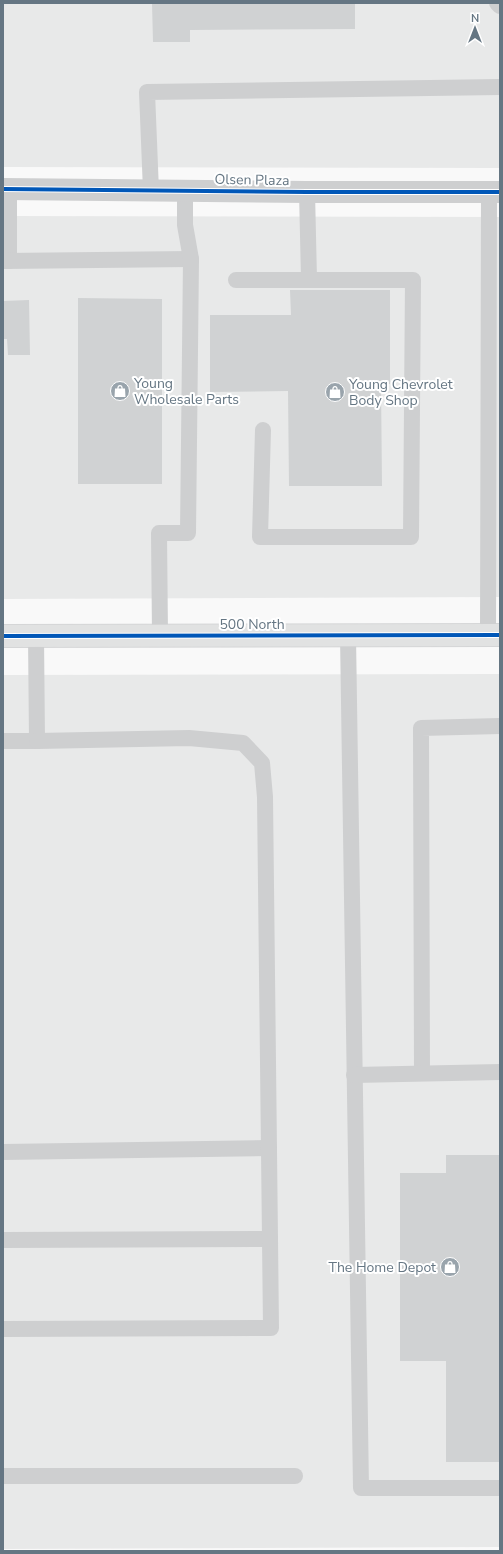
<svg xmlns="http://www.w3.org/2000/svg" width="503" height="1554" viewBox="0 0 503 1554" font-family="'Nunito Sans',sans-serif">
  <rect width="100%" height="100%" fill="#f9f9f9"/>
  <!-- built -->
  <g fill="#e8e9e9">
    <polygon points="3,3 500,3 500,168 3,167"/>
    <polygon points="3,216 500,217 500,597 3,599"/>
    <polygon points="500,674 500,1547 3,1549 3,675"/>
  </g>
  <!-- building -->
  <g fill="#d0d2d3">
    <polygon points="152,3 355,3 355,29 190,30 190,42 153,42"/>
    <polygon points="290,290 390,290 390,384 381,384 382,486 289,486 288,391 210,392 210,315 291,315"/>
    <polygon points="78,298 162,299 162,484 78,484"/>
    <polygon points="29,300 30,355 8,355 7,339 3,339 3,301"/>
    <polygon points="446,1155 500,1155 500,1462 446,1462 446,1361 400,1361 400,1173 446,1173"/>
  </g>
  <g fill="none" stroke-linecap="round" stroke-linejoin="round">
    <!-- secondary casing -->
    <g stroke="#d5d6d7" stroke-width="24">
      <polyline id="secondary" points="3,636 500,635"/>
    </g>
    <!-- lane -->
    <g stroke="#cecfd0" stroke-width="16">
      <polyline points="497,3 500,6"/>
      <polyline points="9,189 9,261"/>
      <polyline points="151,191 147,92 500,87"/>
      <polyline points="307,192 309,279"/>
      <polyline points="3,261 191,259"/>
      <polyline points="236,280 413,280 411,537 260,537 263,430"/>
      <polyline points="160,635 159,533 188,533 191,259 185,225 185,191"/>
      <polyline points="488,635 489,192"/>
      <polyline points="348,636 361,1488 500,1488"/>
      <polyline points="3,741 37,741 36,636"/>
      <polyline points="422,1073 421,728 500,726"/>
      <polyline points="354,1075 500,1072"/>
      <polyline points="3,1152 269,1148"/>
      <polyline points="3,1240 270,1239"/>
      <polyline points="3,1329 271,1328 265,797 262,763 243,743 189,738 37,741"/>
      <polyline points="3,1476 295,1476"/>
    </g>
    <!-- street -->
    <polyline stroke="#cecfd0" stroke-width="22" points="3,189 307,192 500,192"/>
    <!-- secondary -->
    <use href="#secondary" stroke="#e1e2e2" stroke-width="22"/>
    <!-- cycleway casing -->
    <g stroke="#fff" stroke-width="6">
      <g id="cycleway">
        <polyline points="3,189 307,192 500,192"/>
        <polyline points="3,636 500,635"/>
      </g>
    </g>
    <!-- cycleway -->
    <use href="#cycleway" stroke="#0057b8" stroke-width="4"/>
  </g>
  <!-- icons -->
  <defs>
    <g id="shop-disc" transform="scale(1)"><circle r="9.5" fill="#99a4ac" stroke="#fff"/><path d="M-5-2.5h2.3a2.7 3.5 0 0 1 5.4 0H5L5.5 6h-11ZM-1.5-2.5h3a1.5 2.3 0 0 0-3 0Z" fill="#fff"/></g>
  </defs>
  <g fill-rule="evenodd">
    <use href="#shop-disc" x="120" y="391"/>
    <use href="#shop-disc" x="335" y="392"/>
    <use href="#shop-disc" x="450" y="1267"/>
  </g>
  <g text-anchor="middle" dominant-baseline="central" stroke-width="4" stroke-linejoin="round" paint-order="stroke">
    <!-- street labels -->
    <g font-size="14" fill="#657683" stroke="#fff">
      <text transform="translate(252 180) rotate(1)">Olsen Plaza</text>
      <text x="252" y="624">500 North</text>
    </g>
    <!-- poi labels -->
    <g font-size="14" fill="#657683" stroke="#fff" text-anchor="start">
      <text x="134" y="383">Young<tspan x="134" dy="16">Wholesale Parts</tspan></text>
      <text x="349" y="384">Young Chevrolet<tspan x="349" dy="16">Body Shop</tspan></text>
      <text x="436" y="1267" text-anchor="end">The Home Depot</text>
    </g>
  </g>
  <!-- border -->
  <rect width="503" height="1554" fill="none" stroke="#657683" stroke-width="8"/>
  <!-- north arrow -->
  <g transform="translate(475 28)" stroke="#ffffff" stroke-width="3" paint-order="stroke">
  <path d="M0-3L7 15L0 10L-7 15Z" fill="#657683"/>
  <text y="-6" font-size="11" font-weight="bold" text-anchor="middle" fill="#657683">N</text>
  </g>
</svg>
